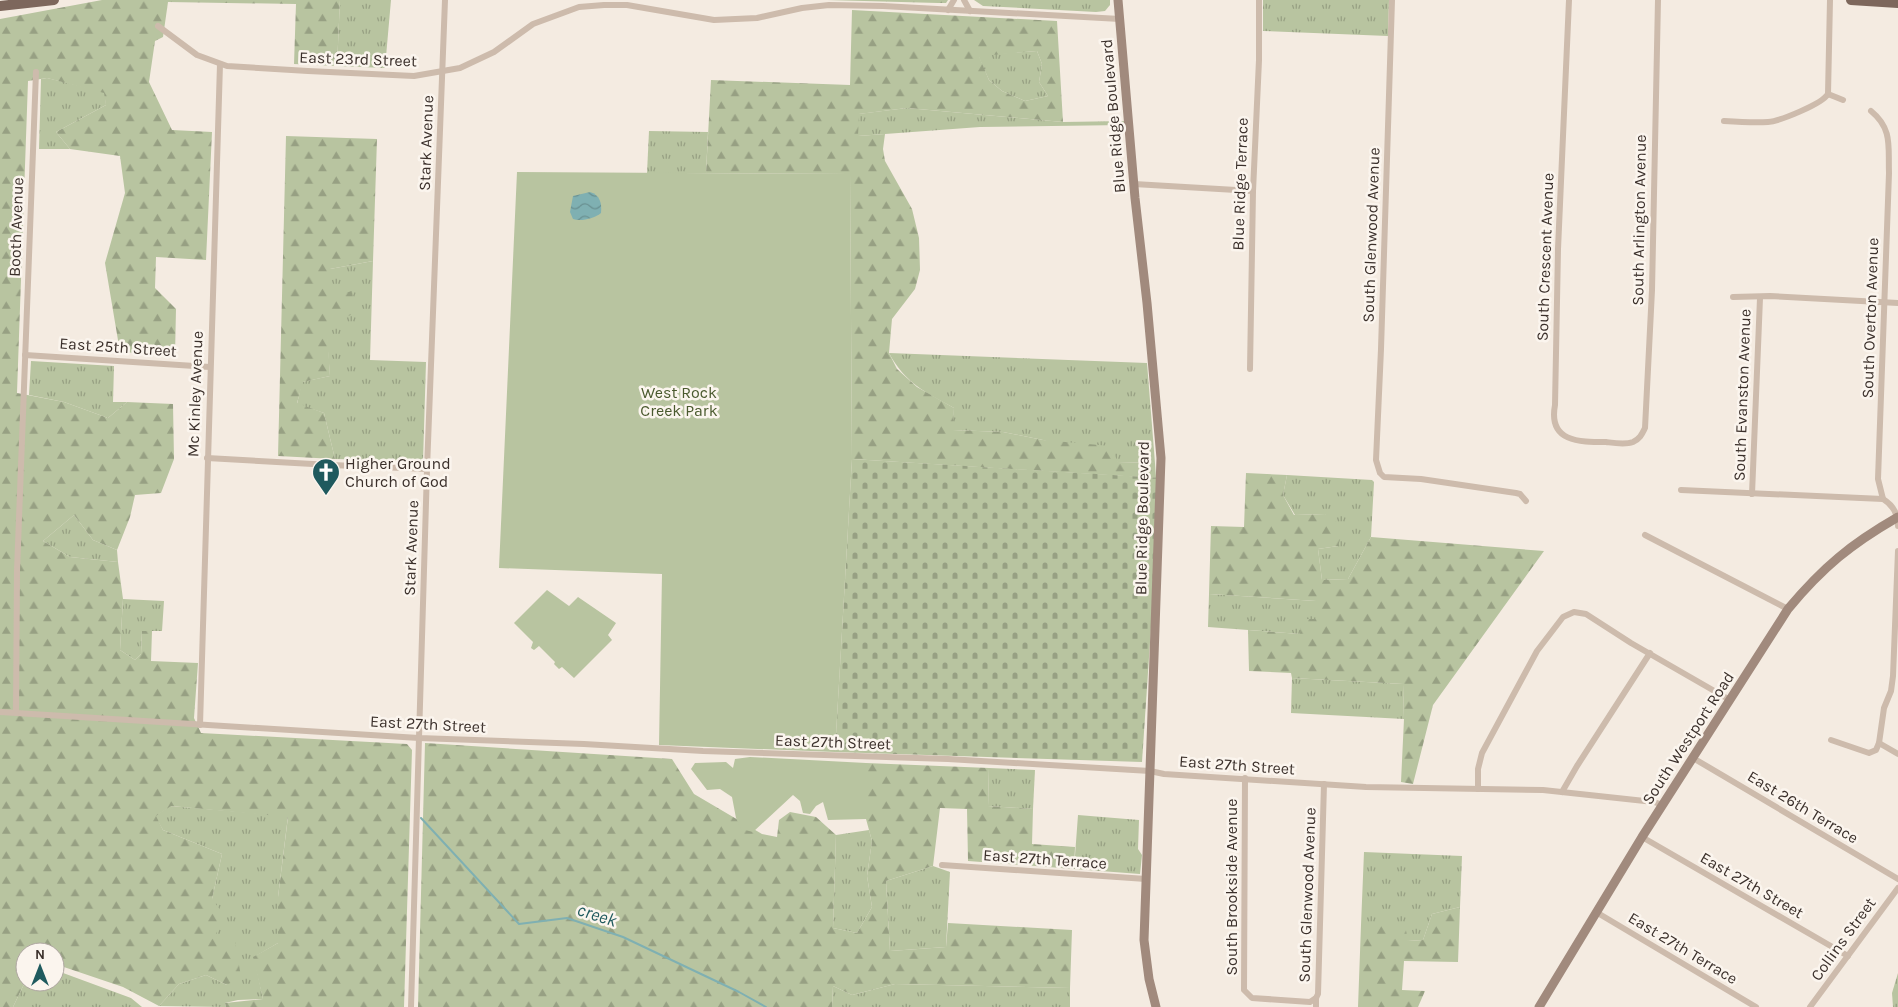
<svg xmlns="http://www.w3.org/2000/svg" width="1898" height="1007" viewBox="0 0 1898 1007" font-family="Karla,sans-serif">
  <defs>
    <pattern id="grass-tufts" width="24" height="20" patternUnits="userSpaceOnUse" patternTransform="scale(1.25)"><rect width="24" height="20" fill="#b8c4a0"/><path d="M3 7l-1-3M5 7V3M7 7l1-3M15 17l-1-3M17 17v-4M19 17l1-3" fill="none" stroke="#97a083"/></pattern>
    <pattern id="forest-firs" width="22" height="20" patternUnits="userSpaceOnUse" patternTransform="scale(1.25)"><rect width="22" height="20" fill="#b8c4a0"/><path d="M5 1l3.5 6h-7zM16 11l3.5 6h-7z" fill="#97a083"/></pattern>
    <pattern id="cemetery-stones" width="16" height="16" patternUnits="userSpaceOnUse" patternTransform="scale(1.25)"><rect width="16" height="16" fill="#b8c4a0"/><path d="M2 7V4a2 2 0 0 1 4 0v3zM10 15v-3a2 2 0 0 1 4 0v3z" fill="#97a083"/></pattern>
    <pattern id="water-waves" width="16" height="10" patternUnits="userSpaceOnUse" patternTransform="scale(1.25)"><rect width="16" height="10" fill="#7fb0b2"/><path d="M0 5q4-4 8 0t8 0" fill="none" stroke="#699091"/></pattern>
  </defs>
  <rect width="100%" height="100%" fill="#f4ebe1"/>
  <!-- grass -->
  <g fill="url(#grass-tufts)">
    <polygon points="340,0 391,0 385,68 337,66"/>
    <polygon points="974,0 1110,0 1110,5 1105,11 1096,12 983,6"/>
    <polygon points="1263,0 1389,0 1388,36 1263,31"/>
    <polygon points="1037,51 1042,64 1039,82 1048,96 1025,101 1002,91 989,80 978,55"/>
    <polygon points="47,78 105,92 106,105 56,132 70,149 39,149 41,79"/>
    <polygon points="907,108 1063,122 1125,121 1125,125 980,127 858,136 858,114"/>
    <polygon points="649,131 708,132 706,173 647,173"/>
    <polygon points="373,261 370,360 426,362 423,461 335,459 324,413 297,404 302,382 330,376 326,326 330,297 330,269"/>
    <path d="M889,353l258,10 8,100 -37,-1 -75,-22 -40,-8 -51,-2 2,-22c-29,-16 -49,-25 -65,-55z"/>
    <polygon points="31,361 114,366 113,402 127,402 108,418 64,402 29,395"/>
    <polygon points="1287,475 1372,480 1374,482 1371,537 1348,579 1322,580 1318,549 1338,546 1325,514 1295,515 1283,495"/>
    <polygon points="74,515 93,540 117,550 118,562 70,557 43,541"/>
    <polygon points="1209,594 1316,601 1316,620 1300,634 1208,627"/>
    <polygon points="123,599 164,601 162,631 142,631 141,654 135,660 120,650"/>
    <polygon points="1292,678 1403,684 1404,719 1291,713"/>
    <polygon points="989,768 1035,770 1033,809 988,806"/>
    <polygon points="170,806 288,816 278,897 278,943 254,957 263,999 238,1000 225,1003 226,1007 159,1006 179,984 206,975 227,985 215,934 212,899 222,854 163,830 155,816"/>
    <polygon points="1078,815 1139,820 1138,849 1142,855 1140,874 1074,869"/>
    <polygon points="869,830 872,841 867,876 872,907 857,933 833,928 836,835"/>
    <polygon points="1364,852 1462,856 1460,907 1432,914 1423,940 1408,941 1361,925"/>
    <polygon points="933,866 950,872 946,947 890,951 886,881"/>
    <polygon points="55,970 131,998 142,1007 13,1007 25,982 55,982"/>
    <polygon points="1898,973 1898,1007 1893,1007 1892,993"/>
    <polygon points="895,984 1070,988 1070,1007 832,1007 833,986 852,995"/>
  </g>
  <!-- forest -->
  <g fill="url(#forest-firs)" fill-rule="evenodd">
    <polygon points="102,0 340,0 337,66 294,64 296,4 168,2 163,37 155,41 149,82 172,130 212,132 206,260 156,257 155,288 176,309 175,355 120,352 105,263 125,193 120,156 70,149 56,132 106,105 104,93 47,78 28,81 17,393 64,402 108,418 127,402 173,404 174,459 161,493 135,495 130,517 117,550 93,540 74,515 43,541 70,557 118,562 123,599 120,650 135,660 141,654 142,631 152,631 151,661 198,663 194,718 201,733 407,744 412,750 404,1007 226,1007 225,1003 263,999 253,957 278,943 278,897 288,817 171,806 156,816 163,830 222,854 212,899 224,915 216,934 234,935 241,977 227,985 206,975 179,984 159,1006 123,987 55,964 55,952 25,952 25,982 13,1007 0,1007 0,19"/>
    <polygon points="827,0 948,0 946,3 938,3"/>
    <path d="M852,10l205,11 6,101 -156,-14 -48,6 -1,22 27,-2 -2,15 2,12 27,48 7,29 1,32 -5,19 -23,30 -3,34 8,16 20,18 37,21 -1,22 50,2 40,8 67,6 8,16 37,1 1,15 -304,-19 -2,-285 -144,-1 5,-93 139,5zM1037,51l5,13 -3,18 9,14 -23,5 -23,-10 -13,-11 -10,-24z"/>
    <polygon points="286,136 377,139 373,261 330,269 330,297 352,291 355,313 327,326 330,376 303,382 297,403 324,413 335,459 278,456"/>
    <polygon points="1246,473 1287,475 1283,495 1294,515 1325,514 1344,527 1338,546 1318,549 1322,580 1348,579 1371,537 1544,551 1433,705 1413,784 1401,782 1404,719 1403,684 1292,678 1291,673 1249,671 1248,630 1300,634 1301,619 1316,619 1316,601 1209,594 1211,526 1244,527"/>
    <polygon points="425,743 672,759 694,794 762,834 777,837 779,820 790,812 816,817 836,835 833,928 857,933 872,907 867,876 872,841 866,819 866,763 989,768 988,806 1033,809 1032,844 1075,847 1074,869 968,861 967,809 940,808 933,866 886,881 890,951 946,947 948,923 1072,930 1070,988 895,984 852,995 833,986 832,1007 418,1007"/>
    <polygon points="1460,907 1458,962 1404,961 1402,990 1425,991 1418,1007 1358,1007 1361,925 1405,925 1408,941 1423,940 1432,914"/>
  </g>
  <!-- cemetery -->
  <polygon fill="url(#cemetery-stones)" points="852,459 1161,478 1142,762 835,752"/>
  <!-- green -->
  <g fill="#b8c4a0">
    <polygon points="517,172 850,174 852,459 835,752 659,745 662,574 499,568"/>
    <polygon points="547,590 569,606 578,597 616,623 608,635 612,640 574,678 562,667 559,669 554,664 555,662 539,646 534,650 531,648 533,642 514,623"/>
    <polygon points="750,757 866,763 866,819 828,820 823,802 816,806 810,814 803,813 800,801 793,795 753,832 741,829 736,818 732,797 720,789 707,790 691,769 695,763 726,762 733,768 735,759"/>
  </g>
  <!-- water -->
  <path fill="url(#water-waves)" d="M590,192c10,3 12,11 11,21 -6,5 -20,9 -28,6l-3,-7 3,-16z"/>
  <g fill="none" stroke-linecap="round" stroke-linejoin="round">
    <!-- stream -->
    <polyline stroke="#7fb0b2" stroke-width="2" points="421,818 519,924 567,918 623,937 739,992 766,1007"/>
    <!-- street -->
    <g stroke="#cdbbac" stroke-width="6">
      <polyline points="964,0 970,11"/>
      <polyline points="1392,0 1381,349 1376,460 1380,473 1384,477 1421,479 1516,493 1520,494 1526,501"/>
      <path d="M1569,0l-11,249 -3,156c-7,37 24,37 51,37 8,1 19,3 27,0 7,-3 9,-8 12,-14l7,-138 6,-290"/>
      <polyline points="948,10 954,0"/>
      <polyline points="158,26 197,55 227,66 308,71 414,76 460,68 494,52 533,24 579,7 604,5 627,5 714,20 757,18 802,8 829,5 883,6 1120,19"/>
      <polyline points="1828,94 1830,0"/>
      <polyline points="1828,94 1843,100"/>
      <path d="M1871,111c22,18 17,36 18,62l-11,306 5,20c10,6 15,16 15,27"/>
      <path d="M1724,121c15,1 30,2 44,1 12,-1 54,-18 60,-28"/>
      <polyline points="1134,184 1253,191"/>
      <polyline points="1733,297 1770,296 1898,303"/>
      <polyline points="25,355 210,367"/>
      <polyline points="1250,369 1253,191 1259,60 1259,0"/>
      <polyline points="207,458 331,465 427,469"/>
      <polyline points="1681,490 1883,499"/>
      <polyline points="1752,494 1760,298"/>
      <polyline points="1645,535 1788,609"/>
      <polyline points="0,712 419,738 584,744 703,751 948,759 1150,771 1164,774 1366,787 1543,790 1654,802 1663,805"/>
      <polyline points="16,713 17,571 36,72"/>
      <polyline points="200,725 220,64"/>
      <polyline points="1831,740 1869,753 1876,750 1879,743 1884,708 1891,691 1893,676 1898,551"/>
      <polyline points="1879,743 1898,754"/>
      <polyline points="1693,758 1898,879"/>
      <polyline points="1245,778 1244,990 1252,998 1310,1002 1316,998"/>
      <polyline points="1478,789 1478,769 1482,753 1537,651 1563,617 1574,612 1586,614 1631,643 1730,700"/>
      <polyline points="1562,792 1577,766 1650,653"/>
      <polyline points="1642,837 1848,956"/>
      <polyline points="942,865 1146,879"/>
      <polyline points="1596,912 1756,1007"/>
      <polyline points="411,1007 427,469 445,0"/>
      <polyline points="1316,1007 1316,998 1318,994 1324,784"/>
      <polyline points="1810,1007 1898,888"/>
    </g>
    <!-- secondary -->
    <g stroke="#a18a7d" stroke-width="9">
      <polyline points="1118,0 1135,198 1147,303 1161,458 1144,940 1149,979 1156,1007"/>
      <path d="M1539,1007l103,-170 146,-228c35,-42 63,-65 110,-92"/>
    </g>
    <!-- primary -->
    <g stroke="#7d675c" stroke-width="10">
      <polyline points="1851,0 1898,3"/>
      <polyline points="0,6 54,0"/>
    </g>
  </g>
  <!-- icons -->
  <defs>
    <g id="church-pin" transform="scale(1.4375)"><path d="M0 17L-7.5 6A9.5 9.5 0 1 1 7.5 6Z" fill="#1f5a5e" stroke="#fbf5ee"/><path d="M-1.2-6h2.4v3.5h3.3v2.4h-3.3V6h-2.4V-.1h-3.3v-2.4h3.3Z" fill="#fff"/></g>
  </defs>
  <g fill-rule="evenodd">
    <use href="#church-pin" x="326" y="472"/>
  </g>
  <g text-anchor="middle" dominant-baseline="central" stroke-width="5" stroke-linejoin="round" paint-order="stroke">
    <!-- street labels -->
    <g font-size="16" fill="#3b302b" stroke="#fbf5ee">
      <text transform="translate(358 59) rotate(2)">East 23rd Street</text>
      <text transform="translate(1113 116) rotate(-95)">Blue Ridge Boulevard</text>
      <text transform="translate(426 143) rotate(-88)">Stark Avenue</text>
      <text transform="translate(1240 184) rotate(-88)">Blue Ridge Terrace</text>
      <text transform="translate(1639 220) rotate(-89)">South Arlington Avenue</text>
      <text transform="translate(16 227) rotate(-88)">Booth Avenue</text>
      <text transform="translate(1371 235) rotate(-88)">South Glenwood Avenue</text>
      <text transform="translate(1545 257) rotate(-88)">South Crescent Avenue</text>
      <text transform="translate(1870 318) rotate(-88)">South Overton Avenue</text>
      <text transform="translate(118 347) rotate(4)">East 25th Street</text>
      <text transform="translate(195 394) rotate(-88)">Mc Kinley Avenue</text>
      <text transform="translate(1742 395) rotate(-88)">South Evanston Avenue</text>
      <text transform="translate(1142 518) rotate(-89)">Blue Ridge Boulevard</text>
      <text transform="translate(411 548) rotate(-88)">Stark Avenue</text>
      <text transform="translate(428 724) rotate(3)">East 27th Street</text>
      <text transform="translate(1688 738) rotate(-57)">South Westport Road</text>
      <text transform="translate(833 742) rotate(2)">East 27th Street</text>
      <text transform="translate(1237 765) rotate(4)">East 27th Street</text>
      <text transform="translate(1803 807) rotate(31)">East 26th Terrace</text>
      <text transform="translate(1045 859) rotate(4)">East 27th Terrace</text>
      <text transform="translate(1752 885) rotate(30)">East 27th Street</text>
      <text transform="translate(1231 887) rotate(-90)">South Brookside Avenue</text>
      <text transform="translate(1307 895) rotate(-88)">South Glenwood Avenue</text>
      <text transform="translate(1843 939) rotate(-54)">Collins Street</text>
      <text transform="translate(1683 948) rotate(31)">East 27th Terrace</text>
    </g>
    <!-- park labels -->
    <g font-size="16" fill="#4a5a2e" stroke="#fbf5ee">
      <text x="679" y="392">West Rock<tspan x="679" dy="18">Creek Park</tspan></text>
    </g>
    <!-- poi labels -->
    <g font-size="16" fill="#3b302b" stroke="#fbf5ee" text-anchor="start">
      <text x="345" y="463">Higher Ground<tspan x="345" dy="18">Church of God</tspan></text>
    </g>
    <!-- water labels -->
    <g font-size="18" font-style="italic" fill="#1f5a5e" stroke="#fbf5ee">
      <text transform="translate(597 915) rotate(18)">creek</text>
    </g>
  </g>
  <!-- north arrow -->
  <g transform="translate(40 967)"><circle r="24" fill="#fbf5ee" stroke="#aea6a0"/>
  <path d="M0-4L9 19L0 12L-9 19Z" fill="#1f5a5e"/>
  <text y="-8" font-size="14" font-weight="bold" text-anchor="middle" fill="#3b302b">N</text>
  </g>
</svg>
